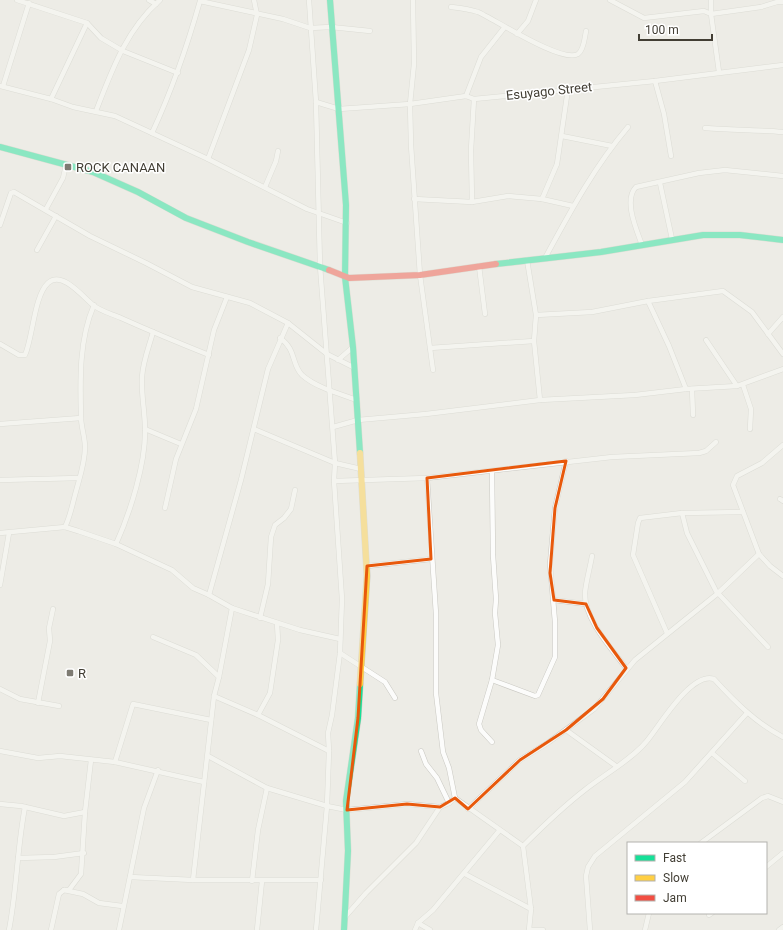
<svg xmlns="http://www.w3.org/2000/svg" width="783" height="930" viewBox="0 0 783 930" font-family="Roboto,sans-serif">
  <rect width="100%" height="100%" fill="#edece6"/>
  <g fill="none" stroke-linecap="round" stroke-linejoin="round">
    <!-- street casing -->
    <g stroke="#c9c8c2" stroke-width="5.5">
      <g id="street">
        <polyline points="17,0 87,23 101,38 123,51 178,73"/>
        <polyline points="149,0 156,4"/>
        <polyline points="309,0 316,102 320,266 335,463 334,481 342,599 340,653 332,715 328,733 329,751 327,806 316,930"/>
        <polyline points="413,0 414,64 410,104 411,145 420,275 433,370"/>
        <polyline points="610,0 644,18 704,11 711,14 761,7 777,2 783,2"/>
        <polyline points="711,0 711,14 719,72"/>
        <path d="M451,7c9,1 18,2 27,5 16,7 85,52 100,42 6,-4 7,-18 8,-23"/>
        <polyline points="517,34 528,21 536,0"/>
        <polyline points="655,81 664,114 671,156"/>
        <polyline points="0,86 51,99 73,107 115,116 208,159 307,209 347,223"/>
        <polyline points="3,86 29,3"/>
        <polyline points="466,96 481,57 504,28"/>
        <polyline points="51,99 87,23"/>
        <polyline points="316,102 339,109 410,104 466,96 474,99 655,81 783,65"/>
        <path d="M96,111c16,-41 30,-81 64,-111"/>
        <path d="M705,128c26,2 52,2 78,4"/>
        <path d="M152,133c20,-43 35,-86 48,-132l83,18 27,9 21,-1 39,4"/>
        <polyline points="562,136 612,146"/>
        <polyline points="208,159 249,50 257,15 254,0"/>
        <polyline points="660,183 672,239"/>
        <polyline points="265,187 276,161 278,151"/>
        <polyline points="414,199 472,202 508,196 542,199 573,206"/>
        <polyline points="542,199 557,164 568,89"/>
        <polyline points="472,202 471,150 474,99"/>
        <polyline points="46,209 63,178 66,165"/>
        <polyline points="0,225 11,193 14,192 90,236 146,263 192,287 250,303 288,323 327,354 353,367"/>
        <path d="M642,245c-5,-14 -19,-45 -6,-58l63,-14 26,-3 58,6"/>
        <polyline points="37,250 56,216"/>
        <path d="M545,258c25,-46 49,-91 83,-131"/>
        <polyline points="527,260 536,315 534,341 540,400"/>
        <polyline points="479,266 485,314"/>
        <polyline points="648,301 669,346 686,389"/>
        <polyline points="536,315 592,312 648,301 723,291 752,312 783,354"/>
        <polyline points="768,334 783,317"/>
        <path d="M280,338c17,12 11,26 22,37 13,12 38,19 55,25"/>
        <polyline points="706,340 737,386"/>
        <path d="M0,344l19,11h6c8,-18 9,-59 23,-72 14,-13 35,14 45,22 7,6 19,9 28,13 29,13 58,25 88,37"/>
        <polyline points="430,348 534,341"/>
        <polyline points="338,360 353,347"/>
        <polyline points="743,385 751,409 750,429"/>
        <polyline points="692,389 693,415"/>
        <polyline points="0,424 81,418"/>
        <polyline points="333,427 358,420 426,414 540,400 635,395 686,389 737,386 783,369"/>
        <polyline points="145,429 181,444"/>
        <polyline points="254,429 335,463 361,469"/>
        <polyline points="783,445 762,463 737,476 733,485 759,554 770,566 783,576"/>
        <polyline points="0,480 79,478"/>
        <polyline points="334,481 427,478 612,457 699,453 706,451 716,442"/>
        <polyline points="780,499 783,501"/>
        <polyline points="165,508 176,459 196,409 214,330 227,297"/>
        <polyline points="682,513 687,533 716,591 768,647"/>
        <path d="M65,527c5,-10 7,-21 10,-32 4,-16 10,-31 10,-48 0,-10 -4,-20 -4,-30 -1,-37 -2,-78 13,-112"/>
        <polyline points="0,533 65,527 78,531 116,544 172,570 193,588 209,595 232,608 219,677"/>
        <path d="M116,544c14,-31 30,-81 29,-115 0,-18 -4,-34 -3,-52 1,-16 7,-30 11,-45"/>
        <path d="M592,556c-2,12 -6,25 -7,37 -1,26 27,56 41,75"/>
        <polyline points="367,566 431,559"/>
        <polyline points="0,585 9,533"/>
        <polyline points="209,595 241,480 268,369 288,323"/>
        <polyline points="554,600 586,604"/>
        <polyline points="232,608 300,630 340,639"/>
        <polyline points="260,618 268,584 271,537 275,525 284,518 291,509 295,490"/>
        <polyline points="667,633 633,555 638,523 640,518 682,513 743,512"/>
        <polyline points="153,637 196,655 219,677 214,696 193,880"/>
        <polyline points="340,653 385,682 395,698"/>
        <polyline points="492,680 535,696 538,695 555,657 555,622 550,564 555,508 566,461"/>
        <polyline points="0,689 20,699 59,706"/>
        <polyline points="214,696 258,715 329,751"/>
        <polyline points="38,703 50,641 49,628 53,609"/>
        <polyline points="258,715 270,693 278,640 277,623"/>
        <polyline points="566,730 616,766"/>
        <polyline points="492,742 481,730 479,724 492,680 498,645 495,613 496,599 493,555 492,471"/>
        <polyline points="0,751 38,758 60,756 115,762 204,782"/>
        <polyline points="421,751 426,764 437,778 449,803"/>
        <polyline points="712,753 745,781"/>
        <polyline points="208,756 267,788 327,806 347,810 407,804 440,807"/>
        <polyline points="115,762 133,704 211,720"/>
        <polyline points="455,798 523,846"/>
        <polyline points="0,804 21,806 64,816 85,812"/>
        <polyline points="468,809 520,760 549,742 594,709 635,660 717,594 759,554"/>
        <polyline points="701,843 762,798 768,796 783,802"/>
        <polyline points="18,858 54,857 84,853"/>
        <polyline points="766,867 783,853"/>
        <polyline points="465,874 531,909"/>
        <polyline points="130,877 193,880 321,880"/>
        <polyline points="252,881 258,830 267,788"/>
        <polyline points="64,890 69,890 81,874 85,812 91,760"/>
        <polyline points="709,915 712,913"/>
        <polyline points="345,917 366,893 416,843 440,807 449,803 455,798 449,768 443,752 436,693 436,614 427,478"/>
        <polyline points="418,923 430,930"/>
        <path d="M9,930c8,-41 8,-82 16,-123"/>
        <polyline points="51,930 59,894 64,890 83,894 99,903 122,906"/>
        <polyline points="119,930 144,808 158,770"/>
        <polyline points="257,930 262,881"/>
        <polyline points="415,930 418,923 433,910 499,831"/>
        <path d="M529,930l2,-21 -8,-63c20,-20 41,-40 63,-57 18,-14 46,-30 60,-47 13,-15 45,-71 68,-63 21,23 42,44 69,58"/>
        <polyline points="529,930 543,930"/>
        <polyline points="590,930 586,876 588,867 595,856 685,782 747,713"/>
        <polyline points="645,930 649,913"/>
        <polyline points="779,930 783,927"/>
      </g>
    </g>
    <!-- fast casing -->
    <g stroke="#cccabe" stroke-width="7">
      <g id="fast">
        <polyline points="330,0 346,205 345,277 353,347 360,453"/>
        <polyline points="0,147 93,172 138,192 186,218 248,242 329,270"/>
        <polyline points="496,264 601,252 703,235 740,235 783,240"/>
        <polyline points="344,930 348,851 346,801 358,718 360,684"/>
      </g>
    </g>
    <!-- slow casing -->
    <g stroke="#cccabe" stroke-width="7">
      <polyline id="slow" points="360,453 367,576 360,684"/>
    </g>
    <!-- jam casing -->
    <g stroke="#cccabe" stroke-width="7">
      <polyline id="jam" points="329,270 349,278 420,275 496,264"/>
    </g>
    <!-- street -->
    <use href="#street" stroke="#fcfcfb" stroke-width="4.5"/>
    <!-- fast -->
    <use href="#fast" stroke="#16e098" stroke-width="6"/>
    <!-- slow -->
    <use href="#slow" stroke="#ffcf43" stroke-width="6"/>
    <!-- jam -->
    <use href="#jam" stroke="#f24e42" stroke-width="6"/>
  </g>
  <!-- marked area -->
  <path d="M0 0H783V930H0ZM566,461l-11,47 -5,65 4,27 32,4 11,24 29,40 -23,31 -37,31 -46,30 -52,49 -13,-11 -15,9 -33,-3 -60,6 11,-92 9,-152 64,-7 -4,-81z" fill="#edece6" fill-opacity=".55" fill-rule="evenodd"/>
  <path fill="none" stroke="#e8590c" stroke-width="3" stroke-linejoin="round" d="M566,461l-11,47 -5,65 4,27 32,4 11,24 29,40 -23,31 -37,31 -46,30 -52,49 -13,-11 -15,9 -33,-3 -60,6 11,-92 9,-152 64,-7 -4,-81z"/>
  <!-- markers -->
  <g fill="#7e7b72" stroke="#fff" stroke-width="1.5">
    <rect x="64" y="163" width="8" height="8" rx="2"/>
    <rect x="66" y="669" width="8" height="8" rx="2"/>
  </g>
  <g text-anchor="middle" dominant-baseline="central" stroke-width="3" stroke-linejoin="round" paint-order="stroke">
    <!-- street labels -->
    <g font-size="13" fill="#423e34" stroke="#fff">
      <text transform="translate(549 91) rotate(-6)">Esuyago Street</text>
    </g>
    <!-- poi labels -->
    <g font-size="13" fill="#423e34" stroke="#fff" text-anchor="start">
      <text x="76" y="167">ROCK CANAAN</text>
      <text x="78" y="673">R</text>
    </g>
  </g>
  <!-- legend -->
  <rect x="627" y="842" width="140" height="72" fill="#ffffff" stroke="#b3b2ae"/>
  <rect x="635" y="855" width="20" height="6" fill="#16e098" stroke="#b3b2ae"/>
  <text x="663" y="862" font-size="12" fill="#423e34">Fast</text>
  <rect x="635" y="875" width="20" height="6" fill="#ffcf43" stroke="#b3b2ae"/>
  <text x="663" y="882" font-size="12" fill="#423e34">Slow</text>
  <rect x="635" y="895" width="20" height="6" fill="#f24e42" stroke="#b3b2ae"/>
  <text x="663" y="902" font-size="12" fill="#423e34">Jam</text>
  <!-- scale -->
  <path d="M639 34v6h73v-6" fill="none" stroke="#423e34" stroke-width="2"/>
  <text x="645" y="34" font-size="12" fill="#423e34" stroke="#ffffff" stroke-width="3" paint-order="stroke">100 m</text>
</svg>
